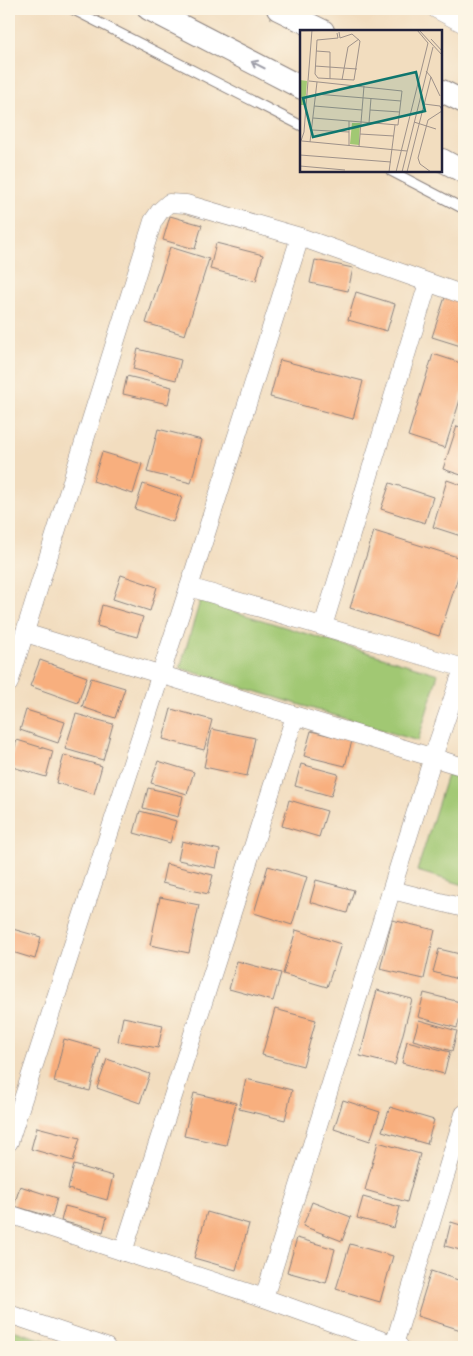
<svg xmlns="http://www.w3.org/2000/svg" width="473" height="1356" viewBox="0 0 473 1356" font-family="'Indie Flower',sans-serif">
  <rect width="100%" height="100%" fill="#fcf5e5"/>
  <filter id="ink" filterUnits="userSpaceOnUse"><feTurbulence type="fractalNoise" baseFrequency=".02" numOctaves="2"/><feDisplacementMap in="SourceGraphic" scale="10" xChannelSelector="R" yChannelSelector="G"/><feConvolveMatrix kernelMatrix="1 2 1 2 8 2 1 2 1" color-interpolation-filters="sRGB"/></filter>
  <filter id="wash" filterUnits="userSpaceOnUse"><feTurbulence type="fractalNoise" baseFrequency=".0096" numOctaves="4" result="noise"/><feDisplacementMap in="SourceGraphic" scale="20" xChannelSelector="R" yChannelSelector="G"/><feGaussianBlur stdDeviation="1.12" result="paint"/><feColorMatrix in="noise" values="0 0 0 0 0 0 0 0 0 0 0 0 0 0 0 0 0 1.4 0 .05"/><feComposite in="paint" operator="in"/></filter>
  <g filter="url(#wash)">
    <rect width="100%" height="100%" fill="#f2ddbf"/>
    <!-- green -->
    <g fill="#a1c873" stroke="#627557">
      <polygon points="200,601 438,674 418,741 180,668"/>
      <polygon points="447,775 464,780 464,885 417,871"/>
      <polygon points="9,1329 67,1347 9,1347"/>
    </g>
    <g id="blocks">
      <!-- building -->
      <g fill="#f8af7e">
        <polygon points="170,216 202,225 195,249 163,240"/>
        <polygon points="216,243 263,255 256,281 210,269"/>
        <polygon points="170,247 209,259 185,335 146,323"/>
        <polygon points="315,260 353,268 348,291 310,283"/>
        <polygon points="356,292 395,304 387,331 348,320"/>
        <polygon points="446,294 464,299 464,347 432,337"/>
        <polygon points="138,349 181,360 176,380 133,369"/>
        <polygon points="433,354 464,364 464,387 445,448 408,436"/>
        <polygon points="280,360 363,381 353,419 270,397"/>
        <polygon points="127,376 172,387 168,404 123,394"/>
        <polygon points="457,426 464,428 464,476 443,469"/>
        <polygon points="158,429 202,440 191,483 147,472"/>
        <polygon points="102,452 142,464 133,494 93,481"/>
        <polygon points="447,480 464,486 464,537 433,527"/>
        <polygon points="390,483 433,497 425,523 381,509"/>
        <polygon points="143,484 182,497 173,522 135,509"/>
        <polygon points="374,531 464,559 439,636 350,608"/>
        <polygon points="121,575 157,587 150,611 113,599"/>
        <polygon points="102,605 143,617 137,637 97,626"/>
        <polygon points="40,660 87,677 78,703 30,686"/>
        <polygon points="91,678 125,688 115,718 82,707"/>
        <polygon points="171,709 212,720 204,750 163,739"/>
        <polygon points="26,710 65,722 58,743 20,730"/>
        <polygon points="76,714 113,724 103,760 65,749"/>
        <polygon points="212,729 255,738 247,776 204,767"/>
        <polygon points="311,731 352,741 345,766 304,756"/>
        <polygon points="17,740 53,751 46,777 9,766"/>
        <polygon points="64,755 102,766 94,794 56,783"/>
        <polygon points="158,761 194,772 187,794 151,783"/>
        <polygon points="301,764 338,774 331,796 295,786"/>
        <polygon points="148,788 183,796 178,817 143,808"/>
        <polygon points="289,800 327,811 319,837 282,826"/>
        <polygon points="140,811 176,821 170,843 134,833"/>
        <polygon points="182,841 220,850 216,868 178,860"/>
        <polygon points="166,864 213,875 208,894 162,883"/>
        <polygon points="268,866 307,877 292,925 254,913"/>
        <polygon points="316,880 354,890 347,913 310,902"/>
        <polygon points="160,897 199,905 189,953 150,945"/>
        <polygon points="392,920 435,930 424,979 380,969"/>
        <polygon points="9,928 41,937 35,959 9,951"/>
        <polygon points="296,930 341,944 327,987 283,974"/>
        <polygon points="439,949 464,955 464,981 433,972"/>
        <polygon points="237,961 281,973 273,1001 229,989"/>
        <polygon points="377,990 412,999 395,1065 360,1056"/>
        <polygon points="424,993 464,1003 457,1028 418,1017"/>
        <polygon points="275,1009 316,1020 303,1066 262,1055"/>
        <polygon points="123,1017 163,1025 158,1048 118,1041"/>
        <polygon points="419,1020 457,1031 452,1051 413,1040"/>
        <polygon points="64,1039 100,1049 90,1091 54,1082"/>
        <polygon points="407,1041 450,1052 444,1074 402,1063"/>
        <polygon points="107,1059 150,1074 140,1103 97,1088"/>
        <polygon points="246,1079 292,1090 285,1120 239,1109"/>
        <polygon points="194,1093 236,1103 226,1145 184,1136"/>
        <polygon points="343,1100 380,1112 370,1141 334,1129"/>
        <polygon points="390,1107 434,1120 427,1144 382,1131"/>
        <polygon points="37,1127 80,1138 73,1161 31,1149"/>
        <polygon points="378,1142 420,1154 407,1202 365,1190"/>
        <polygon points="74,1165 113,1176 107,1200 68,1189"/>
        <polygon points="20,1186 57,1198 52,1217 14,1206"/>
        <polygon points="363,1197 400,1207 394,1228 357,1218"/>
        <polygon points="312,1202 351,1217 342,1241 303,1226"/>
        <polygon points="65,1206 107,1217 103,1232 61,1221"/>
        <polygon points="207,1212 249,1224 236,1270 194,1258"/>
        <polygon points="451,1222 464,1226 464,1251 445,1246"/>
        <polygon points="297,1238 335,1249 326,1283 287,1272"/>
        <polygon points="350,1244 393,1256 380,1302 336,1289"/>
        <polygon points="431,1271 464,1282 464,1331 417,1316"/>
      </g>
    </g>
  </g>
  <g filter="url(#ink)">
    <use href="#blocks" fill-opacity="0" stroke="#8a807d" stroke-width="1"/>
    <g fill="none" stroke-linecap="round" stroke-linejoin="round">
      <!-- service casing -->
      <g stroke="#8a807d" stroke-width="11">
        <g id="service">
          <polyline points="72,9 302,126"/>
          <polyline points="391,171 464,209"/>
        </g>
      </g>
      <!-- minor casing -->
      <g stroke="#8a807d" stroke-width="19">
        <g id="minor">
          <polyline points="436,9 464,24"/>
          <polyline points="189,587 464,668"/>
          <polyline points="323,626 428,283"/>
          <polyline points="25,633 464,767"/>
          <polyline points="9,683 153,221 160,211 169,203 186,204 300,237 464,295"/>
          <polyline points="392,890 464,908"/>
          <polyline points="9,1142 189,587 300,237"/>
          <polyline points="9,1214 264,1298 400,1347"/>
          <polyline points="123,1252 295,716"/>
          <polyline points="264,1298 433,757 464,666"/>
          <polyline points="9,1314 106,1347"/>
          <polyline points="394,1345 464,1114"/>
        </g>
      </g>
      <!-- tertiary casing -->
      <g stroke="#8a807d" stroke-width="24">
        <g id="tertiary">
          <polyline points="149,9 302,88"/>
          <polyline points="278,9 323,31"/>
          <polyline points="442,91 464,102"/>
          <polyline points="442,160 464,172"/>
        </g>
      </g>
      <!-- service -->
      <use href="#service" stroke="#fff" stroke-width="9"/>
      <!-- minor -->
      <use href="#minor" stroke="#fff" stroke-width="18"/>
      <!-- tertiary -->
      <use href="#tertiary" stroke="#fff" stroke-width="22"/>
    </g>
    <!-- one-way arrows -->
    <defs><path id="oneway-shaft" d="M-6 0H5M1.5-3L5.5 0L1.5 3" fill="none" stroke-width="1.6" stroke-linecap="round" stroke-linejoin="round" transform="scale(1.25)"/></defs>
    <use stroke="#9c9ca7" href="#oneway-shaft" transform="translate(258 65) rotate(-153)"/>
  </g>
  <!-- overview -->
  <g transform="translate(300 30)">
    <rect width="142" height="142" fill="#f2ddbf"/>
    <path d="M0,50l7,1 -2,24h-5zM52,93h8l-1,22 -9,-1z" fill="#a1c873"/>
    <path fill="none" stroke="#9f928a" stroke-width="1" d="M119,0l24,26M0,1l44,-1M37,3l1,5 -21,2 -2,34 3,4 36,2 6,-39 -8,-7 -12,4 -1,-6M131,9l12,13M16,21l14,1v27M15,36l42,3M131,47l9,19M42,50l6,-33 11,-8M9,51l93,10 -4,34 -85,-7M16,64l85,7M124,74l16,2 2,4M14,76l48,4M70,80l30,2M114,92l22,7M69,93l2,-25M12,100l37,2M60,104l34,2M2,111l105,10M10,112l7,-60M0,114l4,-12 8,-102M49,116v-25M59,117l5,-61M0,125l91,7M0,136l45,4M89,142l6,-47M96,142l32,-129 -11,-13M102,142l31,-125M107,142l24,-95 -5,-6M131,142l-11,-8 -2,-6 10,-38 14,-9"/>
    <path fill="#0f766e" fill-opacity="0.15" stroke="#0f766e" stroke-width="2.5" d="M116,42l9,39 -112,26 -10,-39z"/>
    <rect width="142" height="142" fill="none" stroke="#22223b" stroke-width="2.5"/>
  </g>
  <!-- margin -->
  <rect width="473" height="1356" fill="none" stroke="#fcf5e5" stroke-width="30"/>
</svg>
